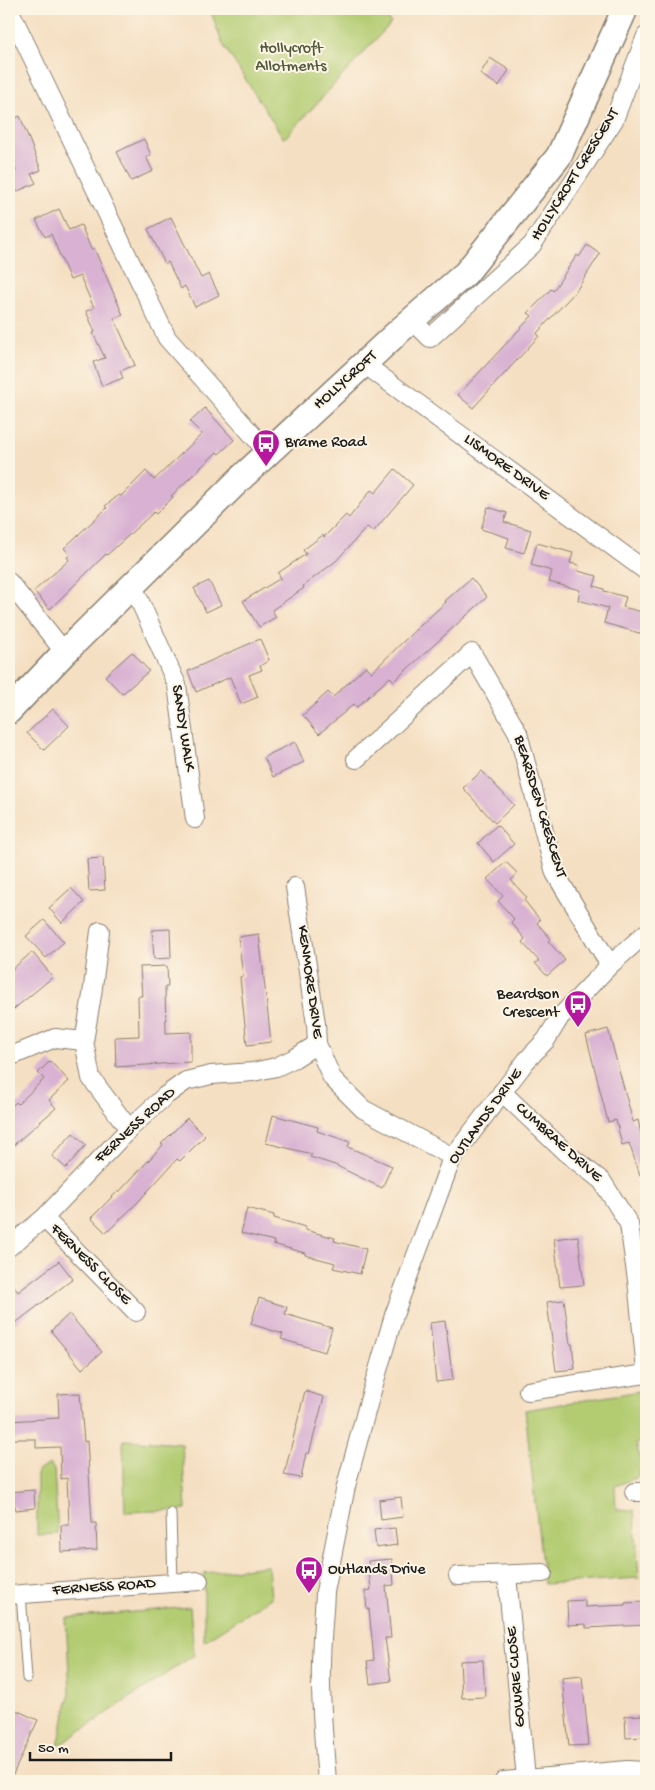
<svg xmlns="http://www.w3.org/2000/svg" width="655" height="1790" viewBox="0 0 655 1790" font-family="'Gochi Hand',sans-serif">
  <rect width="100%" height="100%" fill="#fcf5e5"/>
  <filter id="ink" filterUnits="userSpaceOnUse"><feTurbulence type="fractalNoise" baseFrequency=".02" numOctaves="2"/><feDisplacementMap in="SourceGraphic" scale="10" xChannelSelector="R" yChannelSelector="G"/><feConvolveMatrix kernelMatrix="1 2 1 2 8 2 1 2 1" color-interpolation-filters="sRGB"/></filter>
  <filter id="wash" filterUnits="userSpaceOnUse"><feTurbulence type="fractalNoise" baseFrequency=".0096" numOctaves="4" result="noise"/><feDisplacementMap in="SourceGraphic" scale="20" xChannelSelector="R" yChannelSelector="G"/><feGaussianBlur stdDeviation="1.12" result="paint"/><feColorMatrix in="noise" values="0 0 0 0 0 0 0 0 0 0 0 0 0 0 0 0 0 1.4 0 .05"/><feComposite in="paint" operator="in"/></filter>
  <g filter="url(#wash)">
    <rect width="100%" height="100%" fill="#f5dfc2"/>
    <!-- green -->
    <g fill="#b3cc72" stroke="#687447">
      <polygon points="210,9 381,9 391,23 284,139 222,43"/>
      <polygon points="646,1390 646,1441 636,1444 643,1467 636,1478 615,1486 616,1509 634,1510 639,1578 544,1584 525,1410"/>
      <polygon points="123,1440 182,1444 186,1510 125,1512"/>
      <polygon points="50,1464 54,1470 58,1534 37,1535 37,1471"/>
      <polygon points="268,1566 271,1598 204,1641 204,1573"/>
      <polygon points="190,1607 194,1655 58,1746 70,1692 66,1618"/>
    </g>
    <g id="blocks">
      <!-- building -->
      <g fill="#d9b2d3">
        <polygon points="490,58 509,70 499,86 480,74"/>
        <polygon points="20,116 41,170 31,174 36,183 9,195 9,175 16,171 9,156 9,121"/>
        <polygon points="144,139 151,155 146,157 153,171 131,181 117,152"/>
        <polygon points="59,209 69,230 81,225 91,249 94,248 123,315 114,318 135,365 120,371 123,378 102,386 93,362 105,358 93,333 95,332 86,311 94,308 80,276 70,280 51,234 45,237 36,220"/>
        <polygon points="171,217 201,278 209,274 219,295 195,307 185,286 181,289 168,262 165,264 148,229"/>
        <polygon points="587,245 600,254 576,291 537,333 539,336 473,408 458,395 532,316 528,313 551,289 553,291 577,255 579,257"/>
        <polygon points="205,408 234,440 219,454 217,452 171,496 173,497 156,514 154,512 107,555 106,554 50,609 34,591 69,560 67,557 70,555 64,548 107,508 105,506 119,495 121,496 146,471 154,480 202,434 190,422"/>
        <polygon points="395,469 413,485 373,532 367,527 336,561 303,586 304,588 272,610 276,617 259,627 243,601 281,578 278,573 306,554 303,550 323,535 324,537 346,515 349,518 371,490 375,493"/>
        <polygon points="488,507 507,513 504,522 531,530 524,553 506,548 509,538 481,529"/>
        <polygon points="537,543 573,553 570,563 579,565 578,571 597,576 594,586 604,589 604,591 626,597 623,607 646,613 646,635 604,623 608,608 578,600 580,590 549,582 552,571 531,565"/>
        <polygon points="471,578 487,597 394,681 390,677 357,707 354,704 319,734 303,715 328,692 333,697 366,666 372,672 409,636 446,602 445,601"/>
        <polygon points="209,581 221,605 206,612 194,588"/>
        <polygon points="260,639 269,660 260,666 262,670 249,675 258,697 241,704 230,677 196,692 188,671"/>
        <polygon points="132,652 149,671 122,694 105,676"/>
        <polygon points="53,709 69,726 44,750 27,733"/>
        <polygon points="295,742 304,762 273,777 264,757"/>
        <polygon points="482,771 514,805 495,823 463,788"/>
        <polygon points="497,825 514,844 494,862 478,843"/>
        <polygon points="103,858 105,890 89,891 87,859"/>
        <polygon points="506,862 518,874 511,880 527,898 524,900 540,920 537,923 551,939 548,941 565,960 547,976 535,963 539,961 522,942 525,939 511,922 514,919 498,901 503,896 487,879"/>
        <polygon points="71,888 84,902 62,923 49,908"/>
        <polygon points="44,920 64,942 46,958 26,936"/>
        <polygon points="170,929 171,958 154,959 152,930"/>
        <polygon points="259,934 271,1042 247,1045 240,977 243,976 238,937"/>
        <polygon points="32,952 53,977 9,1013 9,972"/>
        <polygon points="167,966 168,987 165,987 166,1033 191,1032 191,1062 116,1067 115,1037 139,1036 138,996 142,996 140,967"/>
        <polygon points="608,1029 633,1122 638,1120 646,1156 646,1173 640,1175 629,1143 622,1145 616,1120 608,1122 586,1035"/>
        <polygon points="50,1061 69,1081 49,1100 56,1108 9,1149 9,1109 16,1102 18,1104 44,1079 38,1073"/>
        <polygon points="273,1115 318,1127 317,1131 350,1142 348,1147 392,1166 382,1188 335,1165 310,1157 312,1154 266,1143"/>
        <polygon points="187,1118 205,1136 180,1161 177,1159 137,1203 106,1233 91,1218 118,1191 119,1192 163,1145 161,1144"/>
        <polygon points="73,1133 86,1145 66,1168 52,1156"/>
        <polygon points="247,1208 274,1215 274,1218 305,1227 305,1230 335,1238 334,1241 366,1249 360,1274 333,1268 335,1263 305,1255 305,1253 273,1244 274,1241 241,1233"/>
        <polygon points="578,1236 584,1285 560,1287 554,1239"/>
        <polygon points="59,1261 73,1279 9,1328 9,1279 18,1292"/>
        <polygon points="259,1298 287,1307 285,1314 332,1328 325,1352 281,1339 283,1334 251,1324"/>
        <polygon points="564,1300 570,1344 572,1344 575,1369 556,1371 547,1302"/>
        <polygon points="69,1314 102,1352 82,1369 51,1331"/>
        <polygon points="445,1321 453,1380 436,1382 430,1323"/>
        <polygon points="305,1391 324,1397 309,1454 306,1453 301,1478 284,1475"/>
        <polygon points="80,1393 84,1442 87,1441 92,1523 96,1523 97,1550 62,1552 61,1525 69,1525 67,1478 61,1479 60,1447 36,1448 36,1439 9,1439 9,1421 59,1418 58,1394"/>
        <polygon points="34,1490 35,1508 16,1510 15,1506 9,1507 9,1492"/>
        <polygon points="401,1497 403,1517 381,1520 379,1500"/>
        <polygon points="395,1528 397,1545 376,1548 374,1530"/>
        <polygon points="392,1559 394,1585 386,1586 391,1638 385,1638 391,1681 370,1684 367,1661 374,1660 369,1609 367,1609 365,1591 371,1590 368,1561"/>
        <polygon points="585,1600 585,1607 625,1605 625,1603 642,1602 642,1606 646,1606 646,1625 586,1628 586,1624 568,1625 567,1601"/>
        <polygon points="483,1660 485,1697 462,1698 460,1661"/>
        <polygon points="582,1676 589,1745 569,1746 562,1678"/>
        <polygon points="9,1707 38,1720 10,1781 9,1781"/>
        <polygon points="643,1715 645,1737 626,1738 625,1716"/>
      </g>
    </g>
  </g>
  <g filter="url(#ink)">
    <use href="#blocks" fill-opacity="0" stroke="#887e6f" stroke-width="1"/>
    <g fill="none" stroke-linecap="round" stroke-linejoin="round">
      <!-- lane casing -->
      <g stroke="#887e6f" stroke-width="11">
        <g id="lane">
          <polyline points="171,1513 173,1583"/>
          <polyline points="21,1594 27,1678"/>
        </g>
      </g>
      <!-- street casing -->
      <g stroke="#887e6f" stroke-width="20">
        <g id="street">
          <polyline points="9,9 167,338 257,440 267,454"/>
          <polyline points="412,320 430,338 532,245 614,120 646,36"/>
          <polyline points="366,364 375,372 646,571"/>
          <polyline points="9,582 58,644 66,651"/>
          <polyline points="130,589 137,595 177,685 195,819"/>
          <polyline points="356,759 472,653 518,733 555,873 610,965"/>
          <polyline points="295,887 316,1024 317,1044 332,1078 363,1109 453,1157"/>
          <polyline points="100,931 92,995 84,1041 91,1078 129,1129"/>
          <polyline points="9,1057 55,1038 84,1041"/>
          <polyline points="502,1092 565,1152 602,1181 629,1224 637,1280 646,1370"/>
          <polyline points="44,1218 136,1312"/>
          <polyline points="9,1247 44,1218 129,1129 165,1096 186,1081 211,1075 253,1072 276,1067 295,1058 317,1044"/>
          <polyline points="528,1391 646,1374"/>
          <polyline points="634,1492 646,1492"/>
          <polyline points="507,1575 526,1779"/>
          <polyline points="458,1576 543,1573"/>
          <polyline points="9,1595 199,1581"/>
          <path d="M327,1781c-3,-38 -7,-77 -6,-115 0,-25 3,-49 4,-74l21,-106 21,-78 27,-93 55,-149 4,-9 73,-96 20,-21 14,-23 50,-52 36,-32"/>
          <polyline points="504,1781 627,1770 646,1771"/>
        </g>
      </g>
      <!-- secondary casing -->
      <g stroke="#887e6f" stroke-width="28">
        <polyline id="secondary" points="9,711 66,651 241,478 398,332 466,273 559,156 625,9"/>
      </g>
      <!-- lane -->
      <use href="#lane" stroke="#fff" stroke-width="9"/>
      <!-- street -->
      <use href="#street" stroke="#fff" stroke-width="18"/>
      <!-- secondary -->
      <use href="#secondary" stroke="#fff" stroke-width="25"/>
    </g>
  </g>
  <!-- icons -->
  <defs>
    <g id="bus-pin" transform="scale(1.4375)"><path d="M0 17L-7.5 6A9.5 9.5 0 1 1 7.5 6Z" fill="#b5179e" stroke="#fcf5e5"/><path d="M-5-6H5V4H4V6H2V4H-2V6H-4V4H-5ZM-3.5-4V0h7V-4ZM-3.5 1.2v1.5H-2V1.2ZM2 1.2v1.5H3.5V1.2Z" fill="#fff"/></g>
  </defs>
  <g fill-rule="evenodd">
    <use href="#bus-pin" x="266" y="443"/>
    <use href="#bus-pin" x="578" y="1004"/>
    <use href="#bus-pin" x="309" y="1570"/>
  </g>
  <g text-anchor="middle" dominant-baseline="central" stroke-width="4" stroke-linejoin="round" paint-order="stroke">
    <!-- park labels -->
    <g font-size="16" fill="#515a3a" stroke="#fcf5e5">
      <text x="291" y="49">Hollycroft<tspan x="291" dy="18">Allotments</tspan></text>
    </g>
    <!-- street labels -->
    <g font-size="16" fill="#1c1c1c" stroke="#fcf5e5">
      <text transform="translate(576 175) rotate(-58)">HOLLYCROFT CRESCENT</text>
      <text transform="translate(346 381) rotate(-42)">HOLLYCROFT</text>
      <text transform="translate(506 468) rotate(36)">LISMORE DRIVE</text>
      <text transform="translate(182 728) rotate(81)">SANDY WALK</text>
      <text transform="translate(539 807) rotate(73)">BEARSDEN CRESCENT</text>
      <text transform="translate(309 982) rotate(82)">KENMORE DRIVE</text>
      <text transform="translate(486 1117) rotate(-54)">OUTLANDS DRIVE</text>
      <text transform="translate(136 1126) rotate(-43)">FERNESS ROAD</text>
      <text transform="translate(558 1143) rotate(42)">CUMBRAE DRIVE</text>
      <text transform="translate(90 1265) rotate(45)">FERNESS CLOSE</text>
      <text transform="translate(104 1588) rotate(-4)">FERNESS ROAD</text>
      <text transform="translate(517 1677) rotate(-95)">GOWRIE CLOSE</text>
    </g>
    <!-- poi labels -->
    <g font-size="16" fill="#1c1c1c" stroke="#fcf5e5" text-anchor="start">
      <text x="285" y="443">Brame Road</text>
      <text x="559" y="995" text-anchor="end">Beardson<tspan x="559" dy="18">Crescent</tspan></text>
      <text x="328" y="1570">Outlands Drive</text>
    </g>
  </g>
  <!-- margin -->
  <rect width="655" height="1790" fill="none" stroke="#fcf5e5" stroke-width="30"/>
  <!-- scale -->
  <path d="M30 1752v8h141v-8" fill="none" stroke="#1c1c1c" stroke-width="2.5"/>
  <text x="38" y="1752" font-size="15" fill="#1c1c1c" stroke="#fcf5e5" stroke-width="4" paint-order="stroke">50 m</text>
</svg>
